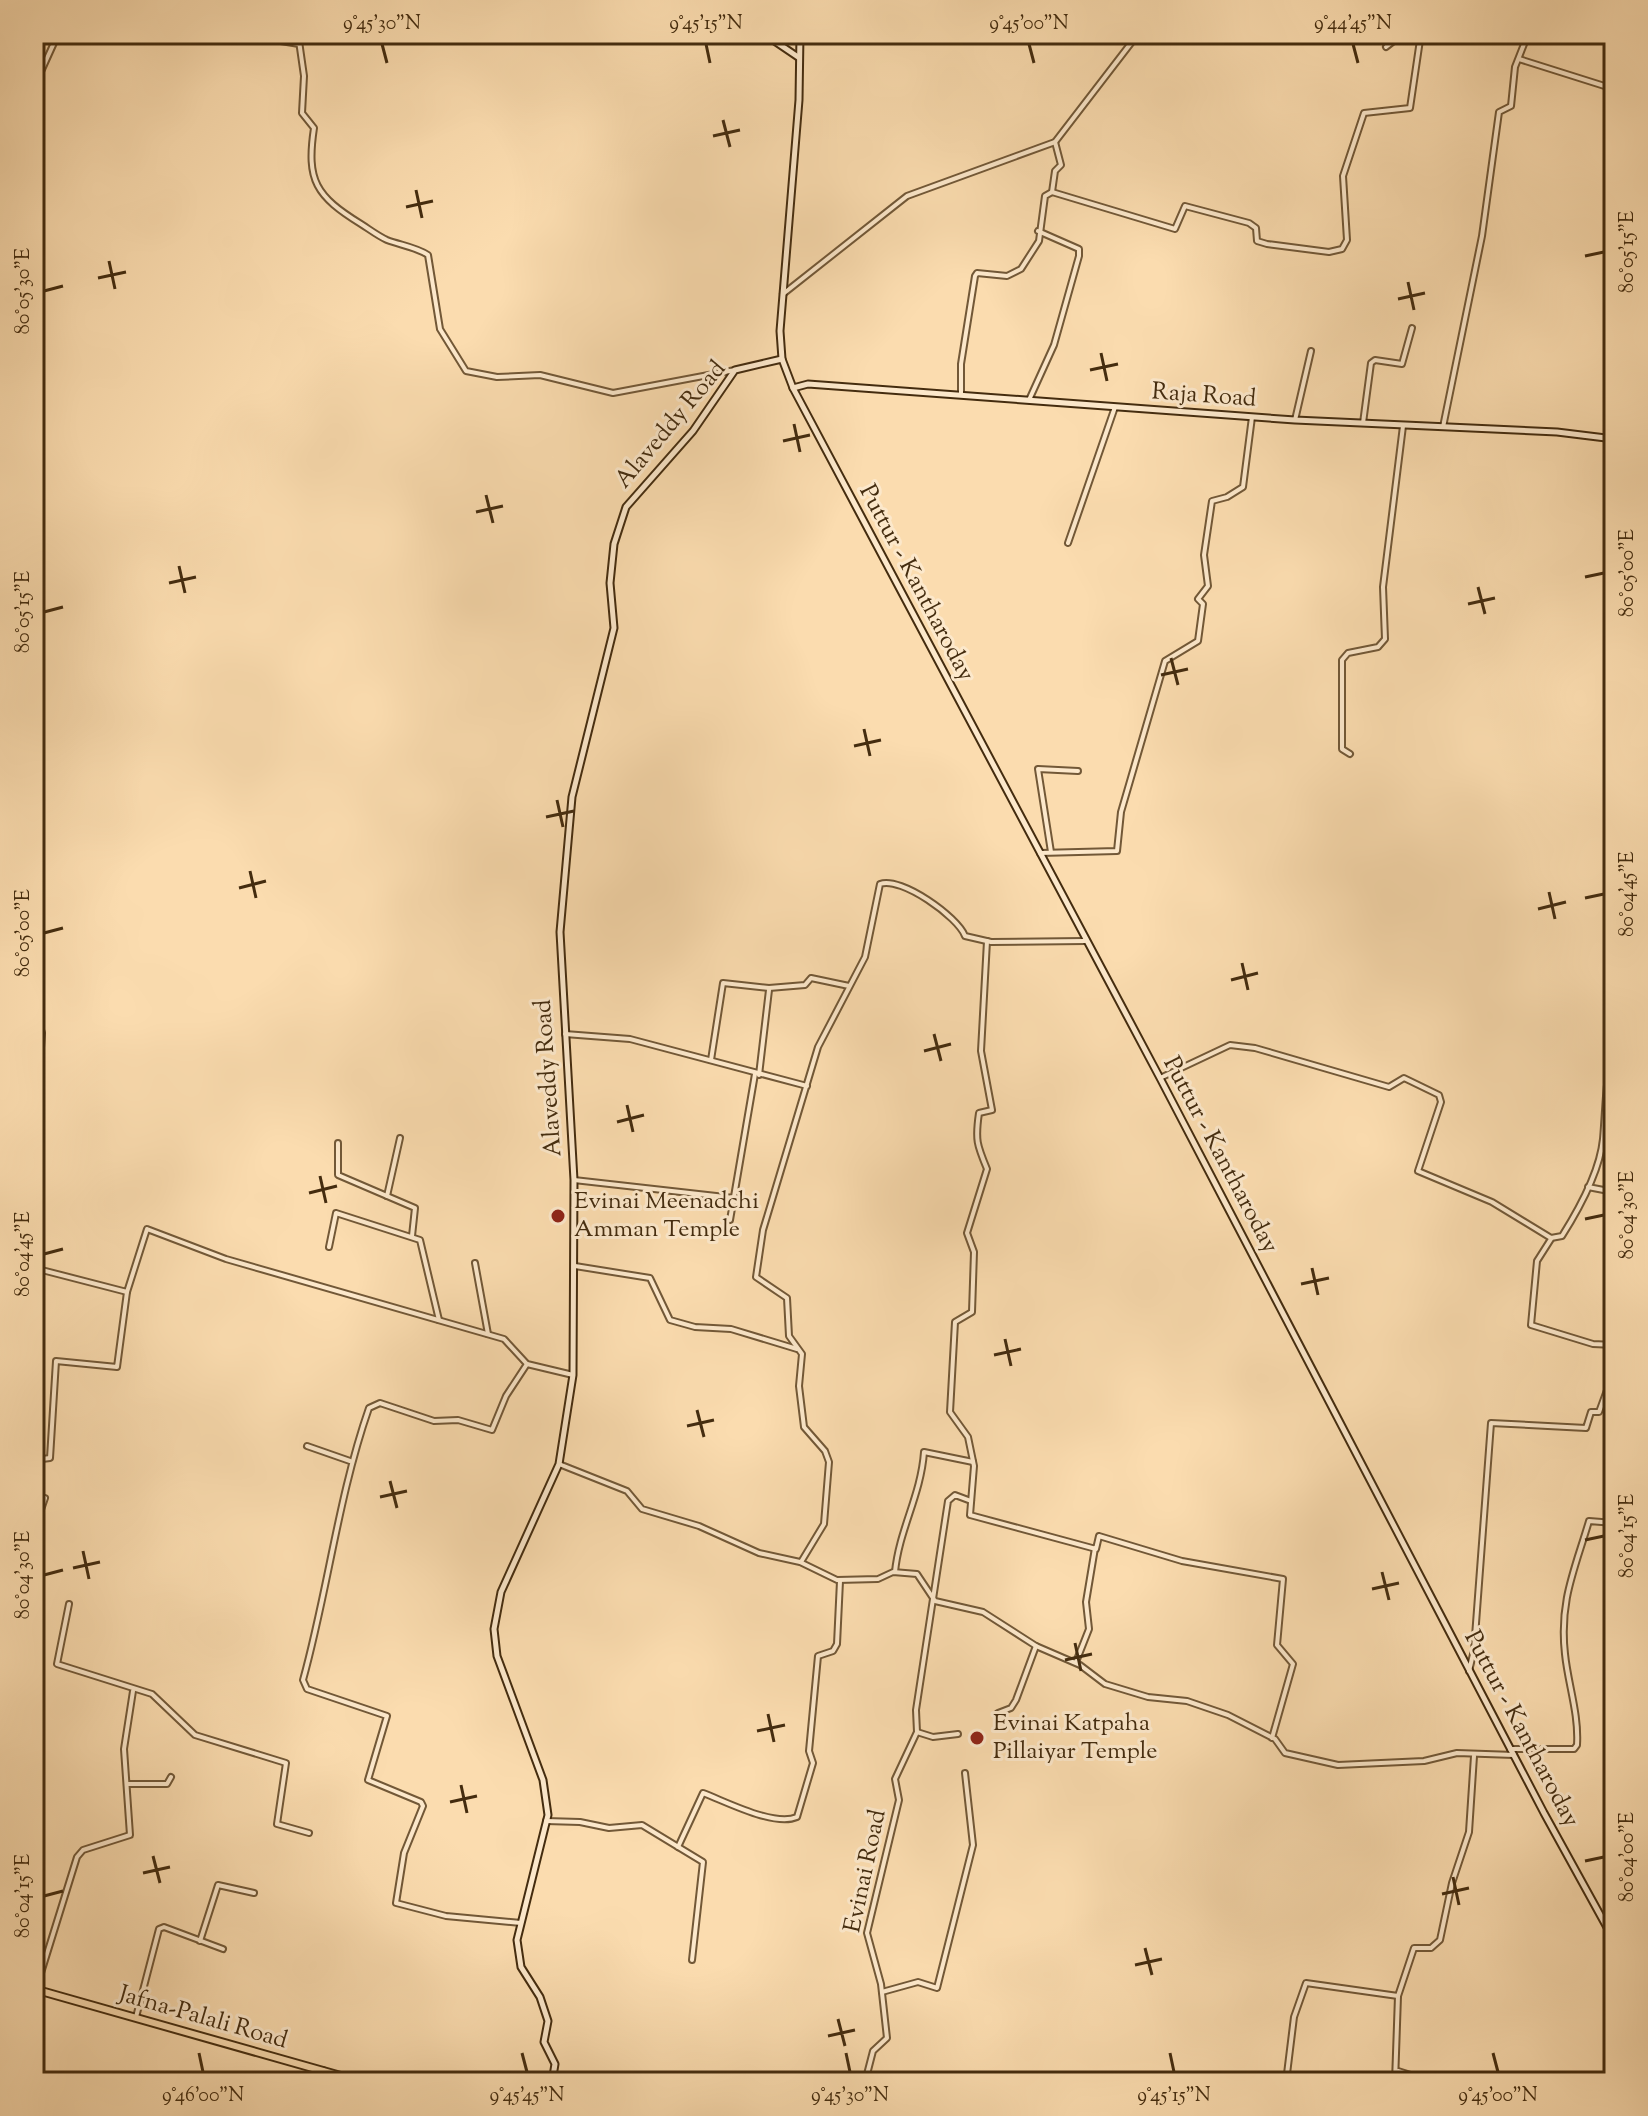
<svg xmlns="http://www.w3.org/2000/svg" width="1648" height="2116" viewBox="0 0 1648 2116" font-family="'Sorts Mill Goudy',serif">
  <rect width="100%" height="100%" fill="#fbdcaf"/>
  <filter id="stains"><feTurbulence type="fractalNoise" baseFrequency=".0025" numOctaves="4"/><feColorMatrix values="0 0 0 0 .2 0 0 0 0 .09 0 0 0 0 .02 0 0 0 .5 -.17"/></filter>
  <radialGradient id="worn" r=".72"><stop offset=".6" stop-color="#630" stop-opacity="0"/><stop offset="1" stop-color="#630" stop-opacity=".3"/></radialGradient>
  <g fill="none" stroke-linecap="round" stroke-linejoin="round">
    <!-- street casing -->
    <g stroke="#725837" stroke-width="8">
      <g id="street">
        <polyline points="238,34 299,44"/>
        <path d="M298,34l6,42 -2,37 12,15c-8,53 2,68 47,96 8,5 17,12 26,16 13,5 29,7 41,15l12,74 26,42 31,6 43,-2 73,18 122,-23"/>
        <polyline points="1563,34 1586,40 1592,34"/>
        <polyline points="1386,47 1395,40 1457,40 1461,34"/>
        <polyline points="1519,59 1614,89"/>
        <polyline points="34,87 58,34"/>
        <polyline points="1052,192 1175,229 1185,206 1249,223 1256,228 1257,241 1267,244 1329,252 1342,249 1347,240 1343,176 1364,113 1410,108 1420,40"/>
        <polyline points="783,294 907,196 1055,142 1138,34"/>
        <polyline points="961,395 961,364 975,276 977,273 1007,276 1021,269 1039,241 1045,196 1052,192 1055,171 1061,165 1055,142"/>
        <polyline points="1029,400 1054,345 1079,256 1079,249 1038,231"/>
        <polyline points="1295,420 1311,351"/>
        <polyline points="1363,423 1371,363 1375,360 1402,364 1412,328"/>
        <polyline points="1443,427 1482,236 1499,112 1511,106 1515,67 1528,34"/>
        <polyline points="1068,543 1115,407"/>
        <polyline points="1350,754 1342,749 1342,660 1348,653 1378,647 1385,639 1383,587 1403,426"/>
        <polyline points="34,829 39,857 34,1007 42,1033 38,1091 41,1149 34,1211"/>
        <polyline points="1051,852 1038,769 1078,771"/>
        <polyline points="1040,853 1117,851 1121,812 1165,661 1198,641 1203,604 1198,599 1208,586 1204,555 1212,501 1227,497 1243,487 1252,417"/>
        <path d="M987,941l-6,110 11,59 -13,3c-4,27 -2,32 8,56l-20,64 7,19 -2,60 -17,10 -5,90 18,25 6,29 -4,49 126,34 3,-13 83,25 101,18 -6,66 16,19 -21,74"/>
        <polyline points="565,1034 630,1039 807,1086"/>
        <polyline points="711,1060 723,983 769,988 805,985 811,978 849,986"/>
        <polyline points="759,1075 769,990"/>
        <path d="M1160,1078l70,-33 25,3 134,39 15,-9 35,17 2,7 -23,69 74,31 59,36 11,-2c17,-27 38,-66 41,-97 3,-35 2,-58 11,-93"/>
        <polyline points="338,1143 338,1175 415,1208 412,1236"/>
        <polyline points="574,1180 734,1198"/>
        <polyline points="1588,1187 1614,1192"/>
        <polyline points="387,1196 400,1138"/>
        <polyline points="730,1220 755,1074"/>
        <polyline points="1551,1239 1537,1261 1531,1325 1593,1344 1614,1345"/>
        <polyline points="329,1247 336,1213 420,1240 439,1320"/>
        <polyline points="475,1263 488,1334"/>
        <polyline points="575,1266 650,1278 670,1320 695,1327 731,1329 797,1349"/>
        <polyline points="34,1268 127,1292 147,1229 226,1259 504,1339 527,1364 573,1375"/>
        <polyline points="307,1446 350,1461"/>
        <polyline points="34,1460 50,1458 56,1361 117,1367 127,1292"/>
        <polyline points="559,1464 627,1491 642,1509 699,1526 759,1553 800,1562 837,1580 878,1579 893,1572 917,1574 935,1601 983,1612 1036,1646 1080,1665 1105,1684 1148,1697 1187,1701 1228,1715 1275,1739 1285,1753 1338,1765 1424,1761 1457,1753 1514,1755"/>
        <polyline points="34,1495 45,1498 34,1530"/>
        <path d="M801,1562l23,-38 5,-62 -4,-11 -21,-24 -5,-41 3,-32 -13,-18 -2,-38 -31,-21 7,-47 55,-183 47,-90 15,-73c21,-8 78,33 85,52l26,6 94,-1"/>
        <path d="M895,1572c4,-42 26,-77 29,-120l49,10"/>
        <polyline points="69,1604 57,1664 152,1694 195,1735 286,1763 277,1824 309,1833"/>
        <polyline points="1076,1662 1089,1629 1086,1602 1095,1548"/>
        <polyline points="1469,1671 1474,1650 1491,1423 1586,1428 1591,1412 1599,1412 1614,1371"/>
        <polyline points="998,1713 1011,1708 1016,1700 1036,1646"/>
        <polyline points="917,1732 933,1737 958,1734"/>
        <path d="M1510,1749h64l3,-4c2,-31 -9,-61 -12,-91 -6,-53 10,-85 24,-133l25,2"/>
        <polyline points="127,1784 167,1784 171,1777"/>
        <polyline points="546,1821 580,1822 609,1828 642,1825 703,1862 692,1960"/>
        <path d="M678,1847l25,-54c22,8 71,34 94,24l16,-54 -4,-12 9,-95 15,-5 4,-7 3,-63"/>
        <path d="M521,1923l-75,-7 -50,-13 8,-50 19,-47 -2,-4 -53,-22 19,-64 -80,-27 -4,-9c25,-90 35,-183 66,-272l11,-5 54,18 24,-1 34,10 14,-34 21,-32"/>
        <polyline points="200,1941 218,1885 254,1893"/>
        <polyline points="36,1989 77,1857 83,1850 130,1835 124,1749 133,1691"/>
        <polyline points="882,1992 918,1982 937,1988 973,1845 965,1773"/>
        <polyline points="136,2017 159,1929 164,1927 223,1949"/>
        <polyline points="1398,2071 1433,2082"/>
        <polyline points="865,2079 876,2082"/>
        <polyline points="320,2082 323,2070"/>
        <polyline points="865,2082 873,2051 887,2038 881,1984 867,1933 899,1800 895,1779 917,1732 916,1710 948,1501 955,1495 971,1501"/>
        <polyline points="1286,2082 1294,2017 1306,1983 1398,1996"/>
        <polyline points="1395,2082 1398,1996 1414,1948 1431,1948 1440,1940 1452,1883 1469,1832 1474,1756"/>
      </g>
    </g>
    <!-- secondary casing -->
    <g stroke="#442c0f" stroke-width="9">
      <g id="secondary">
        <polyline points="764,34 798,57"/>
        <polyline points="800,34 799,100 780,331 782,359 793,388 1160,1078 1544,1813 1614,1940"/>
        <polyline points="793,388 808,384 1295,420 1557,432 1614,439"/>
        <polyline points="552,2082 555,2064 544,2042 548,2021 540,1997 521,1967 517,1940 548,1815 543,1780 497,1656 494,1629 501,1592 559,1464 573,1375 574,1180 560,932 572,797 614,628 610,583 614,544 626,507 693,431 735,370 782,359"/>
      </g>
    </g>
    <!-- primary casing -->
    <g stroke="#442c0f" stroke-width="10">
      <polyline id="primary" points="34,1989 362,2082"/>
    </g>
    <!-- street -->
    <use href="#street" stroke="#fce8cb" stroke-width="4"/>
    <!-- secondary -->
    <use href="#secondary" stroke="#fce8cb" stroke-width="5"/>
    <!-- primary -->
    <use href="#primary" stroke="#fbdcaf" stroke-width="6"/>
  </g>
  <!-- ticks -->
  <path fill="none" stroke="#442c0f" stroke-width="3" d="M382,44l5,19M706,44l4,19M1029,44l5,19M1353,44l5,19M723,120l7,27M713,136l27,-6M416,190l6,28M406,207l27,-6M1585,256l19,-4M109,261l6,28M98,278l28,-6M1408,282l6,28M44,291l19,-5M1398,299l27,-6M1101,353l6,28M1090,370l28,-6M794,424l6,28M783,441l27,-6M486,495l7,28M476,512l27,-6M179,566l6,27M1585,577l19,-4M169,583l27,-6M1478,587l7,27M1468,604l27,-6M44,612l19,-5M1171,658l7,27M1161,675l27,-6M864,729l6,27M854,746l27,-6M557,800l6,27M546,817l28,-6M250,871l6,27M239,888l27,-7M1549,892l6,27M1585,898l19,-4M1538,909l28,-7M44,933l19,-5M1242,963l6,27M1231,980l27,-7M934,1034l7,27M924,1051l27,-7M627,1105l6,27M617,1122l27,-7M320,1176l6,27M309,1193l28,-7M1585,1219l19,-4M44,1254l19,-5M1312,1268l6,27M1301,1284l28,-6M1005,1339l6,27M994,1355l27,-6M697,1410l7,27M687,1426l27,-6M390,1481l7,27M380,1497l27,-6M1585,1540l19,-4M83,1551l6,28M73,1568l27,-6M1382,1572l7,28M44,1575l19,-5M1372,1589l27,-6M1075,1643l6,28M1065,1660l27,-6M768,1714l6,28M757,1731l28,-6M461,1785l6,28M450,1802l27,-6M153,1856l7,27M1585,1861l19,-4M143,1873l27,-6M1453,1877l6,28M1442,1894l27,-6M44,1896l19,-5M1145,1948l7,27M1135,1965l27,-6M838,2019l7,27M828,2036l27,-6M199,2053l4,19M522,2053l5,19M846,2053l4,19M1170,2053l4,19M1493,2053l5,19"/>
  <!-- markers -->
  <g fill="#8f2418" stroke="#fce8cb" stroke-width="3">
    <circle cx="558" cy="1216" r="8"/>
    <circle cx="977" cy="1738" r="8"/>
  </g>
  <g text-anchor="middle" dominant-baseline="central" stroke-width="6" stroke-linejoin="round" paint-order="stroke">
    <!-- street labels -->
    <g font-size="24" fill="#442c0f" stroke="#fce8cb">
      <text transform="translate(1204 396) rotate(4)">Raja Road</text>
      <text transform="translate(671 425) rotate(-50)">Alaveddy Road</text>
      <text transform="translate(916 583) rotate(62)">Puttur - Kantharoday</text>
      <text transform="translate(549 1078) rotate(-94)">Alaveddy Road</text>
      <text transform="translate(1220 1155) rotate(62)">Puttur - Kantharoday</text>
      <text transform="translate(1521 1729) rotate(62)">Puttur - Kantharoday</text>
      <text transform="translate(866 1871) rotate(-78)">Evinai Road</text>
      <text transform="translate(203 2018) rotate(16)">Jafna-Palali Road</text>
    </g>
    <!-- poi labels -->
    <g font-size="24" fill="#442c0f" stroke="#fce8cb" text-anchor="start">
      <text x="574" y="1202">Evinai Meenadchi<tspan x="574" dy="28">Amman Temple</tspan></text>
      <text x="993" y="1724">Evinai Katpaha<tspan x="993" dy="28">Pillaiyar Temple</tspan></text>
    </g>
  </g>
  <!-- margin -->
  <rect width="1648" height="2116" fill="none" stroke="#fbdcaf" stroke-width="88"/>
  <rect x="44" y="44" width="1560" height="2028" fill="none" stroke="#442c0f" stroke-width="3"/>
  <g font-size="20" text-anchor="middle" fill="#442c0f">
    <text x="382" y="29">9°45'30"N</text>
    <text x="706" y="29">9°45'15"N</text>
    <text x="1029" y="29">9°45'00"N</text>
    <text x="1353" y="29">9°44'45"N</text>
    <text transform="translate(1626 252) rotate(-90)" y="7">80°05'15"E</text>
    <text transform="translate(22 291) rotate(-90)" y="7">80°05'30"E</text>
    <text transform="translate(1626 573) rotate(-90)" y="7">80°05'00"E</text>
    <text transform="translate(22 612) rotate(-90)" y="7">80°05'15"E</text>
    <text transform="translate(1626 894) rotate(-90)" y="7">80°04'45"E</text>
    <text transform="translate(22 933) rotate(-90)" y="7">80°05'00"E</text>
    <text transform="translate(1626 1215) rotate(-90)" y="7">80°04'30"E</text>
    <text transform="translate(22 1254) rotate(-90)" y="7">80°04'45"E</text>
    <text transform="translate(1626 1536) rotate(-90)" y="7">80°04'15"E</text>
    <text transform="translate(22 1575) rotate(-90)" y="7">80°04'30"E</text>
    <text transform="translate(1626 1857) rotate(-90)" y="7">80°04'00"E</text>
    <text transform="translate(22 1896) rotate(-90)" y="7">80°04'15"E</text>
    <text x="203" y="2101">9°46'00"N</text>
    <text x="527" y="2101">9°45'45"N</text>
    <text x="850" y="2101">9°45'30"N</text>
    <text x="1174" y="2101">9°45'15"N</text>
    <text x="1498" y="2101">9°45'00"N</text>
  </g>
  <rect width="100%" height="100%" filter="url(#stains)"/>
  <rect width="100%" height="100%" fill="url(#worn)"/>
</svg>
